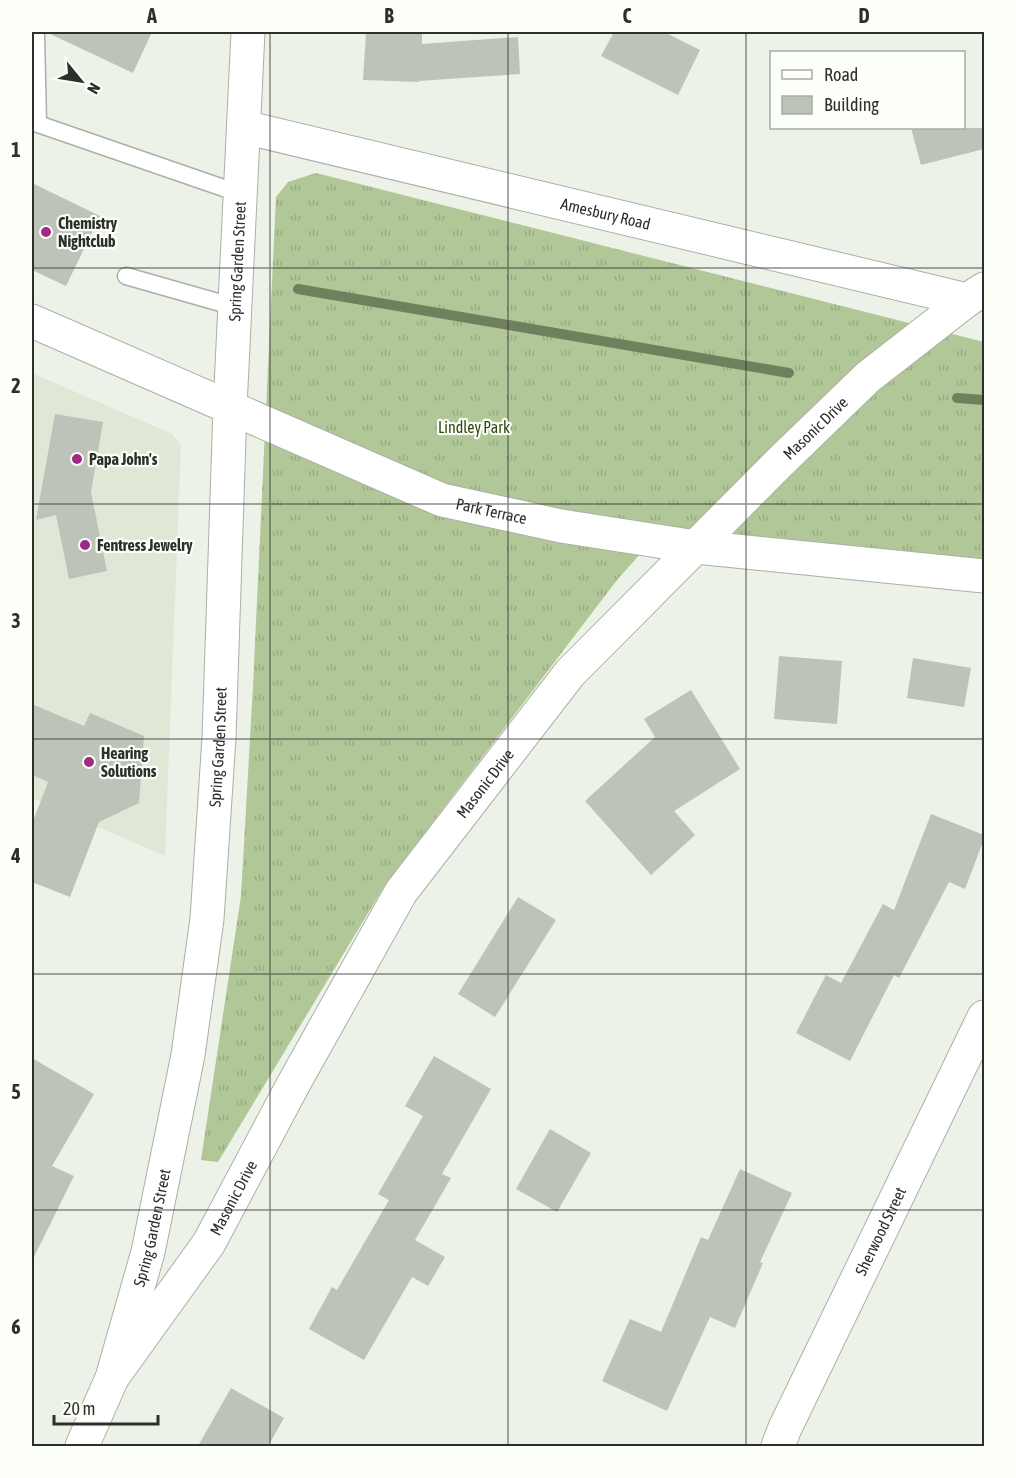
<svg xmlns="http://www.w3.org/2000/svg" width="1016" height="1478" viewBox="0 0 1016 1478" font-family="'Asap Condensed',sans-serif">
  <defs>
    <pattern id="grass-tufts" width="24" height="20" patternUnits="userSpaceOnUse" patternTransform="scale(1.5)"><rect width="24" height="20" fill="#b1c797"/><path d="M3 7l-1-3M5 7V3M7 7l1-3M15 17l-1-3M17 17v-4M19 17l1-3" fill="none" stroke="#99ab82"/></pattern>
  </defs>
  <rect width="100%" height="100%" fill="#edf2e8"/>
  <!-- built -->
  <polygon fill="#dfe8d6" points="32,373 172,434 181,445 165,856 32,798"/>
  <!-- grass -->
  <polygon fill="url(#grass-tufts)" points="316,173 984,342 984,559 791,541 665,526 617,580 385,885 218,1162 201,1160 241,896 253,686 276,197 288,182"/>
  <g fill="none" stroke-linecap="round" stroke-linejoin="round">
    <!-- stream -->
    <g stroke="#70805c" stroke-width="10">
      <polyline points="298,289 789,373"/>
      <polyline points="957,398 984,400"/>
    </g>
  </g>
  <!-- building -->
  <g fill="#bec3b9">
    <polygon points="46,32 152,32 133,73"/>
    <polygon points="366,32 422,32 422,44 518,37 520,74 419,81 419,82 363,80"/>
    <polygon points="614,32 664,32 700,50 678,95 601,56"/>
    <polygon points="911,128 984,128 984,149 921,165"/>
    <polygon points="32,183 100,216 66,286 32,270"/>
    <polygon points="55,414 103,422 91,492 107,571 69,579 56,515 36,520"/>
    <polygon points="779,656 842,661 837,724 774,719"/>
    <polygon points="913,658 971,668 964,707 907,698"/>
    <polygon points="691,690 740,769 674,811 695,835 651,875 585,801 655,737 644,719"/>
    <polygon points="32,704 84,726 90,713 144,736 139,803 99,822 70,897 32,882 32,824 48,782 32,775"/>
    <polygon points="931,814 984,835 984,839 965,889 949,882 899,978 894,975 850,1061 796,1033 826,975 841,983 883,904 894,910"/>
    <polygon points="518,897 556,920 495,1017 458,994"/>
    <polygon points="434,1056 491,1089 442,1174 451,1178 415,1240 445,1257 428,1286 412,1277 364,1360 309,1329 332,1287 337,1290 389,1200 378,1194 423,1116 405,1106"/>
    <polygon points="32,1058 94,1094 52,1166 74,1176 32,1261"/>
    <polygon points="550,1129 591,1153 557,1212 516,1189"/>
    <polygon points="740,1169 792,1193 760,1262 763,1263 735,1328 710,1317 667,1411 602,1381 630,1319 661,1332 701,1237 708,1240"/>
    <polygon points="231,1388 284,1418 268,1446 198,1446"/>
  </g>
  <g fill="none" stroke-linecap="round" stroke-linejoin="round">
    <!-- service casing -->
    <g stroke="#abb0a6" stroke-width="19">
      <g id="service">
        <polyline points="36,35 38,124 241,194"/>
        <polyline points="126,276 235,307"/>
      </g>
    </g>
    <!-- minor casing -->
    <g stroke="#abb0a6" stroke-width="35">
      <g id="minor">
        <path id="s1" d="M244,127l723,173"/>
        <path id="s2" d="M32,321l410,179 119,26 135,21 288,29"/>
        <path id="s3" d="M114,1375l95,-132 85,-160 107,-191 169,-219 209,-210 89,-86 99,-77 17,-11"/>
        <path id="s4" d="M778,1446l7,-18 199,-411"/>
      </g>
    </g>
    <!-- secondary casing -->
    <g stroke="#abb0a6" stroke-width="35">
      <g id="secondary">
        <path id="s5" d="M82,1446l30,-68 36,-126 40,-197 19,-136 12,-181 11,-330 18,-376"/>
      </g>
    </g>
    <!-- service -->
    <use href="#service" stroke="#fff" stroke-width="16"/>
    <!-- minor -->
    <use href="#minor" stroke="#fff" stroke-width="33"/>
    <!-- secondary -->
    <use href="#secondary" stroke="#fff" stroke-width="33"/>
  </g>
  <!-- grid -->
  <path fill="none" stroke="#2d2f2b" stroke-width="1.5" stroke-opacity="0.55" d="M270,32v1414M508,32v1414M746,32v1414M32,268h952M32,504h952M32,739h952M32,974h952M32,1210h952"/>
  <!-- markers -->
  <g fill="#9e2a85" stroke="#fbfff7" stroke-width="2">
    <circle cx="46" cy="232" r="6"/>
    <circle cx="77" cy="459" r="6"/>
    <circle cx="85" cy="545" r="6"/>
    <circle cx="89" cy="762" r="6"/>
  </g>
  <g text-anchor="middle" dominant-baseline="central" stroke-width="4.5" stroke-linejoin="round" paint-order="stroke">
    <!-- street labels -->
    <g font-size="16" fill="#2d2f2b" stroke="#fbfff7">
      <text stroke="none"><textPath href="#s1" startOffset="372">Amesbury Road</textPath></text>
      <text stroke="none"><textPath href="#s5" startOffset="1202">Spring Garden Street</textPath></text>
      <text stroke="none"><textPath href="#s3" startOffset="1186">Masonic Drive</textPath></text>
      <text stroke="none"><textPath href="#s2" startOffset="498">Park Terrace</textPath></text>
      <text stroke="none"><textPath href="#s5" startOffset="716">Spring Garden Street</textPath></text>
      <text stroke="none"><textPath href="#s3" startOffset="700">Masonic Drive</textPath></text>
      <text stroke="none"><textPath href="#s3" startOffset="214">Masonic Drive</textPath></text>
      <text stroke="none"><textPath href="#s5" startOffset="230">Spring Garden Street</textPath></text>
      <text stroke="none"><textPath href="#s4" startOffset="238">Sherwood Street</textPath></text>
    </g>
    <!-- poi labels -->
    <g font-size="16" font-weight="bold" fill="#2d2f2b" stroke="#fbfff7" text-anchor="start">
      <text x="58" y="223">Chemistry<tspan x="58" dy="18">Nightclub</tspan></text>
      <text x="89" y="459">Papa John's</text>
      <text x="97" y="545">Fentress Jewelry</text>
      <text x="101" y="753">Hearing<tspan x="101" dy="18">Solutions</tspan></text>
    </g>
    <!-- park labels -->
    <g font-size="16" fill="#334810" stroke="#fbfff7">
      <text x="474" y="427">Lindley Park</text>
    </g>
  </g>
  <!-- border -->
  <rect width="1016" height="1478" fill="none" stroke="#fbfff7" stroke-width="66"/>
  <!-- legend -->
  <rect x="770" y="51" width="195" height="78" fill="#fbfff7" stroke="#a9aca5" stroke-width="1.5"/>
  <rect x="782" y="70" width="30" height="9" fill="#ffffff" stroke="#a9aca5" stroke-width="1.5"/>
  <text x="824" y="81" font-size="18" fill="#2d2f2b">Road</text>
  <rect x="782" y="96" width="30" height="18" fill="#bec3b9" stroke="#a9aca5" stroke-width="1.5"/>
  <text x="824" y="111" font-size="18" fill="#2d2f2b">Building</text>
  <!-- north arrow -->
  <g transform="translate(81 81) rotate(120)" stroke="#fbfff7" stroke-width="4.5" paint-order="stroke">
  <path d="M0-4.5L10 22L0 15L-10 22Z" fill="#2d2f2b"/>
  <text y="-9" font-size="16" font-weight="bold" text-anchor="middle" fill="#2d2f2b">N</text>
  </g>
  <!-- scale -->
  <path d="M54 1415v9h104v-9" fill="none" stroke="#2d2f2b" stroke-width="3"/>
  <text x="63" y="1415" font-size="18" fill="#2d2f2b" stroke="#fbfff7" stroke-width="4.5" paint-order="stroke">20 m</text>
  <rect x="33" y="33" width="950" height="1412" fill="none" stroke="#2d2f2b" stroke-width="2"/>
  <g font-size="20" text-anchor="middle" font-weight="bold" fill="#2d2f2b">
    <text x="152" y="23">A</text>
    <text x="389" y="23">B</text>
    <text x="627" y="23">C</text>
    <text x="864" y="23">D</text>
    <text x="16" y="157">1</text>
    <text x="16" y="393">2</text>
    <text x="16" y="628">3</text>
    <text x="16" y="863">4</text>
    <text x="16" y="1099">5</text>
    <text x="16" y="1334">6</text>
  </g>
</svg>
